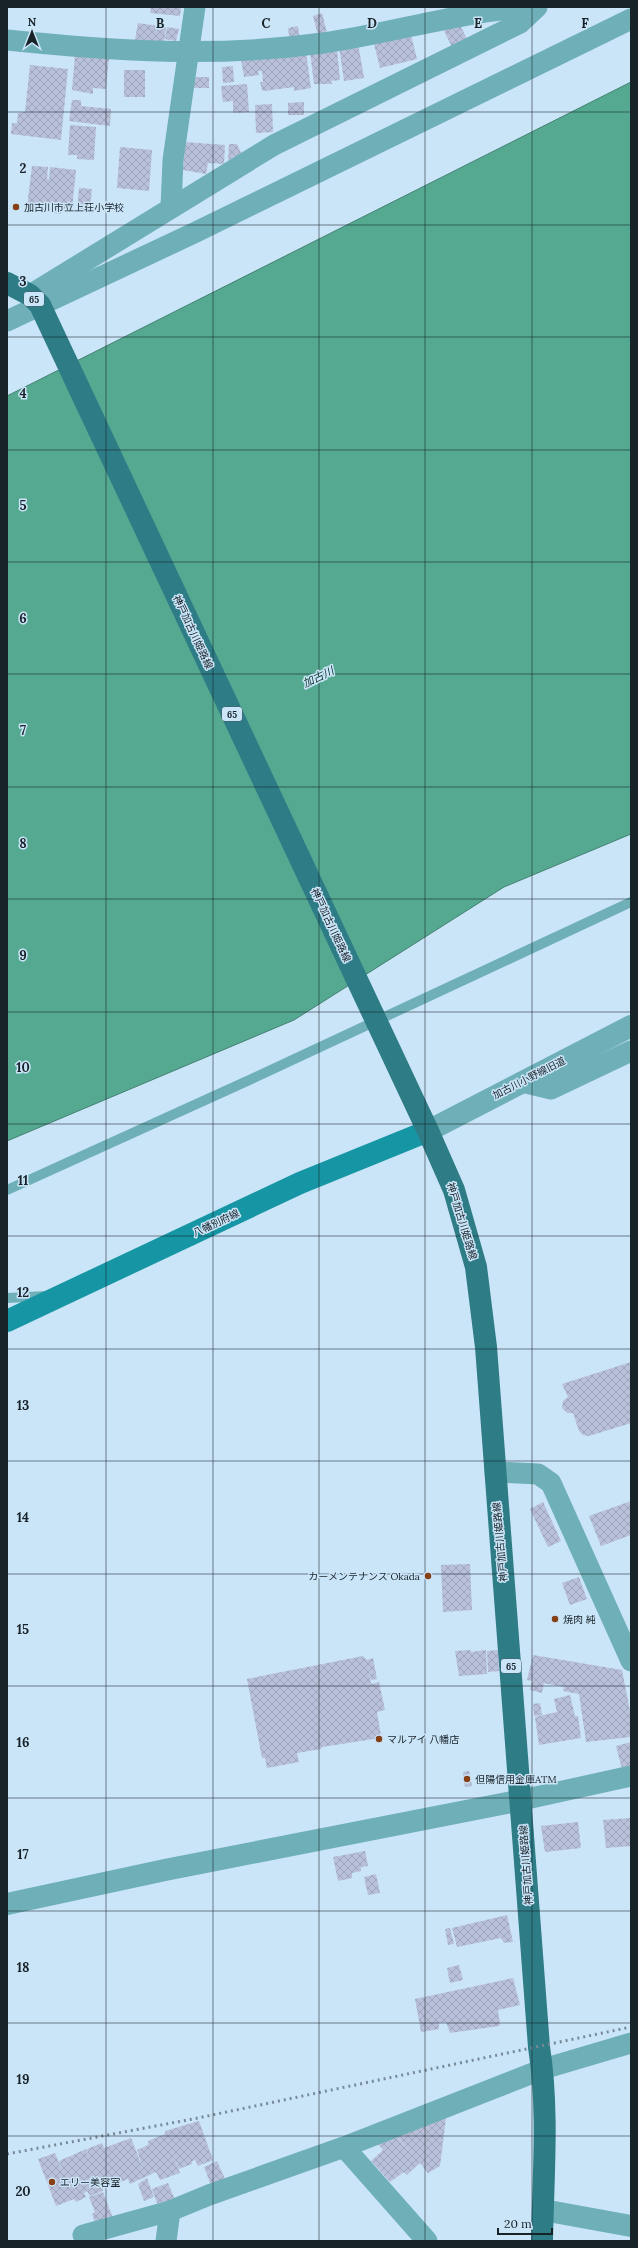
<svg xmlns="http://www.w3.org/2000/svg" width="638" height="2248" viewBox="0 0 638 2248" font-family="Lora,'Noto Sans JP',serif">
  <defs>
    <pattern id="building-cross-hatch" width="8" height="8" patternUnits="userSpaceOnUse"><rect width="8" height="8" fill="#b9c0da"/><path d="M0 0l8 8M0 8l8-8" fill="none" stroke="#9ea5bb"/></pattern>
  </defs>
  <rect width="100%" height="100%" fill="#cbe5f8"/>
  <!-- water -->
  <polygon fill="#55a991" stroke="#438072" points="631,82 631,834 504,887 294,1020 7,1141 7,396"/>
  <!-- building -->
  <g fill="url(#building-cross-hatch)">
    <polygon points="151,7 181,7 180,16 150,13"/>
    <polygon points="322,13 328,37 319,39 313,16"/>
    <polygon points="138,23 166,27 164,43 135,40"/>
    <polygon points="459,23 467,39 452,47 444,31"/>
    <polygon points="298,26 300,40 290,42 288,28"/>
    <polygon points="167,27 179,29 176,41 165,39"/>
    <polygon points="411,35 417,59 380,68 374,44"/>
    <polygon points="358,43 364,78 344,81 339,46"/>
    <polygon points="337,49 340,80 331,81 332,84 314,84 310,52"/>
    <polygon points="306,52 311,88 294,91 294,87 264,91 262,90 260,82 263,82 262,71 258,71 259,75 244,77 241,60"/>
    <polygon points="75,54 109,58 106,89 93,88 93,94 72,90"/>
    <polygon points="30,65 68,69 61,140 11,134 12,123 17,123 18,113 25,112"/>
    <polygon points="233,66 234,82 223,83 222,67"/>
    <rect x="124" y="70" width="21" height="27"/>
    <rect x="190" y="77" width="19" height="11"/>
    <polygon points="247,84 249,112 233,113 233,101 223,102 221,86"/>
    <polygon points="72,100 81,100 81,106 111,109 110,126 69,121"/>
    <polygon points="304,102 304,115 288,115 288,103"/>
    <polygon points="272,104 273,132 256,133 255,105"/>
    <polygon points="70,125 96,127 94,160 77,159 77,155 68,155"/>
    <polygon points="185,142 225,145 224,164 208,163 206,174 183,170"/>
    <polygon points="229,144 237,144 241,153 228,161"/>
    <polygon points="120,147 152,150 149,191 117,188"/>
    <polygon points="32,166 48,167 47,179 49,179 50,167 76,170 72,209 61,208 61,214 48,212 48,210 27,207"/>
    <polygon points="79,188 92,189 90,210 77,209"/>
    <polygon points="631,1362 631,1423 589,1436 583,1435 579,1431 573,1413 567,1413 562,1408 563,1401 568,1397 562,1384"/>
    <polygon points="631,1501 631,1535 601,1546 589,1516"/>
    <polygon points="543,1502 561,1541 548,1547 530,1509"/>
    <polygon points="470,1564 472,1610 443,1612 441,1565"/>
    <polygon points="579,1577 587,1599 570,1605 562,1583"/>
    <polygon points="471,1650 471,1652 486,1650 487,1674 459,1676 455,1651"/>
    <polygon points="498,1650 499,1671 488,1672 487,1651"/>
    <polygon points="533,1655 622,1670 631,1716 631,1737 586,1742 579,1694 563,1691 564,1687 527,1680"/>
    <polygon points="363,1656 367,1660 373,1658 377,1679 371,1680 368,1664 371,1684 379,1682 385,1710 377,1712 381,1736 380,1738 322,1747 321,1749 297,1753 299,1762 267,1768 265,1758 262,1758 247,1679"/>
    <polygon points="532,1681 544,1683 542,1693 530,1690"/>
    <polygon points="570,1695 575,1716 578,1716 581,1738 539,1745 535,1717 557,1712 554,1699"/>
    <polygon points="540,1703 542,1715 534,1716 533,1704"/>
    <polygon points="631,1742 631,1766 622,1769 616,1746"/>
    <polygon points="469,1771 472,1786 465,1787 463,1772"/>
    <polygon points="631,1818 631,1846 606,1848 603,1820"/>
    <polygon points="578,1822 581,1848 545,1852 541,1826"/>
    <polygon points="365,1851 368,1866 361,1867 361,1871 352,1873 352,1878 338,1881 333,1857"/>
    <polygon points="376,1874 380,1893 368,1895 364,1877"/>
    <polygon points="507,1915 513,1942 504,1943 501,1938 457,1947 452,1928"/>
    <polygon points="450,1928 454,1944 448,1945 445,1929"/>
    <polygon points="459,1965 463,1980 450,1983 447,1968"/>
    <polygon points="513,1978 520,2005 498,2010 500,2024 499,2026 450,2033 446,2022 439,2023 439,2029 421,2032 415,1999"/>
    <polygon points="447,2110 440,2166 428,2173 420,2163 407,2175 404,2172 390,2182 371,2161 383,2150 377,2143 391,2131 416,2159 392,2131"/>
    <polygon points="199,2121 213,2160 198,2166 195,2160 192,2161 192,2164 179,2169 170,2147 180,2173 160,2180 156,2172 130,2184 128,2179 102,2189 92,2161 103,2191 90,2196 87,2191 84,2193 86,2197 76,2202 74,2199 56,2206 38,2159 55,2153 64,2175 59,2161 75,2154 77,2161 75,2154 86,2149 89,2156 87,2149 102,2143 104,2148 131,2138 144,2171 137,2150 148,2145 148,2141 165,2134 165,2131"/>
    <polygon points="217,2161 225,2179 211,2185 204,2167"/>
    <polygon points="147,2178 154,2197 144,2201 138,2184"/>
    <polygon points="168,2183 175,2200 158,2206 152,2189"/>
    <polygon points="103,2192 113,2218 96,2225 92,2214 95,2212 89,2197"/>
  </g>
  <g fill="none" stroke-linecap="round" stroke-linejoin="round">
    <!-- service -->
    <g stroke="#6fb0b8" stroke-width="10">
      <polyline points="7,1190 258,1076 631,902"/>
      <polyline points="7,1298 47,1296"/>
    </g>
    <!-- minor -->
    <g stroke="#6fb0b8" stroke-width="21">
      <path d="M7,40c108,11 208,18 316,3 72,-10 141,-33 214,-36"/>
      <polyline points="171,207 173,160 195,7"/>
      <polyline points="30,295 274,145 520,23 537,7"/>
      <polyline points="7,321 196,232 631,19"/>
      <polyline points="522,1082 551,1089 631,1051"/>
      <polyline points="495,1472 538,1474 551,1483 631,1661"/>
      <polyline points="522,1800 631,1776"/>
      <polyline points="344,2147 427,2241"/>
      <polyline points="83,2235 170,2211"/>
      <polyline points="166,2241 170,2211 209,2195 344,2147 543,2069 631,2043"/>
    </g>
    <!-- tertiary -->
    <g stroke="#6fb0b8" stroke-width="22">
      <polyline points="428,1131 631,1026"/>
      <polyline points="7,1904 165,1870 522,1800"/>
      <polyline points="543,2210 631,2226"/>
    </g>
    <!-- secondary -->
    <polyline stroke="#1696a4" stroke-width="22" points="7,1321 300,1183 428,1131"/>
    <!-- primary -->
    <path stroke="#2e7c86" stroke-width="22" d="M7,283l23,12 10,10 388,826 26,59 22,77 10,80 53,700c10,64 4,130 3,194"/>
    <!-- rail -->
    <polyline stroke="#788a98" stroke-width="3" stroke-dasharray="2 4" stroke-linecap="butt" points="7,2154 198,2118 631,2027"/>
  </g>
  <!-- grid -->
  <path fill="none" stroke="#182229" stroke-width="1" stroke-opacity="0.55" d="M106,7v2234M213,7v2234M319,7v2234M425,7v2234M532,7v2234M7,112h624M7,225h624M7,337h624M7,450h624M7,562h624M7,674h624M7,787h624M7,899h624M7,1012h624M7,1124h624M7,1236h624M7,1349h624M7,1461h624M7,1574h624M7,1686h624M7,1798h624M7,1911h624M7,2023h624M7,2136h624"/>
  <!-- markers -->
  <g fill="#854115" stroke="#cbe5f8" stroke-width="1.5">
    <circle cx="16" cy="207" r="4"/>
    <circle cx="428" cy="1576" r="4"/>
    <circle cx="555" cy="1619" r="4"/>
    <circle cx="379" cy="1739" r="4"/>
    <circle cx="467" cy="1779" r="4"/>
    <circle cx="52" cy="2182" r="4"/>
  </g>
  <g text-anchor="middle" dominant-baseline="central" stroke-width="3" stroke-linejoin="round" paint-order="stroke">
    <!-- shield labels -->
    <g fill="#cbe5f8" stroke="#4e5c67" stroke-width="1">
      <rect x="24" y="292" width="20" height="14" rx="3"/>
      <rect x="222" y="707" width="20" height="14" rx="3"/>
      <rect x="501" y="1659" width="20" height="14" rx="3"/>
    </g>
    <g font-size="9" font-weight="bold" fill="#182229">
      <text x="34" y="299">65</text>
      <text x="232" y="714">65</text>
      <text x="511" y="1666">65</text>
    </g>
    <!-- poi labels -->
    <g font-size="10" fill="#182229" stroke="#cbe5f8" text-anchor="start">
      <text x="24" y="207">加古川市立上荘小学校</text>
      <text x="420" y="1576" text-anchor="end">カーメンテナンス Okada</text>
      <text x="563" y="1619">焼肉 純</text>
      <text x="387" y="1739">マルアイ 八幡店</text>
      <text x="475" y="1779">但陽信用金庫ATM</text>
      <text x="60" y="2182">エリー美容室</text>
    </g>
    <!-- street labels -->
    <g font-size="10" fill="#182229" stroke="#cbe5f8">
      <text transform="translate(193 632) rotate(65)">神戸加古川姫路線</text>
      <text transform="translate(331 925) rotate(65)">神戸加古川姫路線</text>
      <text transform="translate(529 1078) rotate(-27)">加古川小野線旧道</text>
      <text transform="translate(462 1221) rotate(73)">神戸加古川姫路線</text>
      <text transform="translate(216 1223) rotate(-25)">八幡別府線</text>
      <text transform="translate(500 1542) rotate(-95)">神戸加古川姫路線</text>
      <text transform="translate(526 1865) rotate(-94)">神戸加古川姫路線</text>
    </g>
    <!-- water labels -->
    <g font-size="11" font-style="italic" fill="#0d352b" stroke="#cbe5f8">
      <text transform="translate(318 677) rotate(-26)">加古川</text>
    </g>
  </g>
  <g font-size="13" text-anchor="middle" font-weight="bold" fill="#182229" stroke="#cbe5f8" stroke-width="3" stroke-linejoin="round" paint-order="stroke">
    <text x="160" y="28">B</text>
    <text x="266" y="28">C</text>
    <text x="372" y="28">D</text>
    <text x="478" y="28">E</text>
    <text x="585" y="28">F</text>
    <text x="23" y="173">2</text>
    <text x="23" y="286">3</text>
    <text x="23" y="398">4</text>
    <text x="23" y="510">5</text>
    <text x="23" y="623">6</text>
    <text x="23" y="735">7</text>
    <text x="23" y="848">8</text>
    <text x="23" y="960">9</text>
    <text x="23" y="1072">10</text>
    <text x="23" y="1185">11</text>
    <text x="23" y="1297">12</text>
    <text x="23" y="1410">13</text>
    <text x="23" y="1522">14</text>
    <text x="23" y="1634">15</text>
    <text x="23" y="1747">16</text>
    <text x="23" y="1859">17</text>
    <text x="23" y="1972">18</text>
    <text x="23" y="2084">19</text>
    <text x="23" y="2196">20</text>
  </g>
  <!-- border -->
  <rect width="638" height="2248" fill="none" stroke="#182229" stroke-width="16"/>
  <!-- north arrow -->
  <g transform="translate(32 32)" stroke="#cbe5f8" stroke-width="3" paint-order="stroke">
  <path d="M0-3L7 15L0 10L-7 15Z" fill="#182229"/>
  <text y="-6" font-size="11" font-weight="bold" text-anchor="middle" fill="#182229">N</text>
  </g>
  <!-- scale -->
  <path d="M498 2228v6h54v-6" fill="none" stroke="#182229" stroke-width="2"/>
  <text x="504" y="2228" font-size="12" fill="#182229" stroke="#cbe5f8" stroke-width="3" paint-order="stroke">20 m</text>
</svg>
